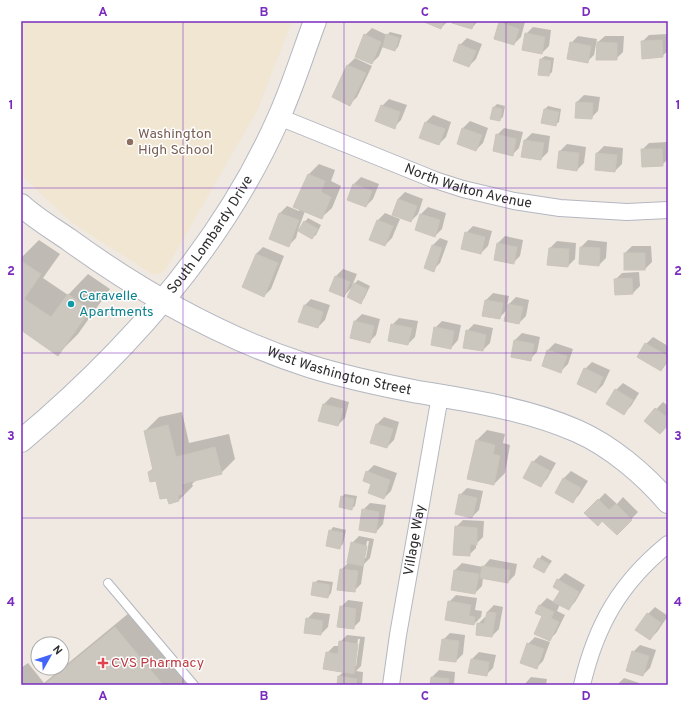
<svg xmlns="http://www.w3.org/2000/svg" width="689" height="706" viewBox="0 0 689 706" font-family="Overpass,sans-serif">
  <rect width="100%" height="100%" fill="#efe9e1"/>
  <!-- education -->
  <polygon fill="#f0e6d1" points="21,21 292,21 258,109 166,269 159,274 152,274 71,222 21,175"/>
  <!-- shadow -->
  <g fill="#0003" fill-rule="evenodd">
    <polygon points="423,21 448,21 441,28"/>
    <polygon points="454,21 478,21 472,28"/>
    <polygon points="502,21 525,22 521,37 514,44 500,23"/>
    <polygon points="533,27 551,30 549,46 542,53 526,34"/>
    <polygon points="372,28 387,35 390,32 402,35 398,47 395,50 383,46 379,56 372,63 365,35"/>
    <polygon points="668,34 668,51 662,56 642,42 649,35"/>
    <polygon points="578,36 597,39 594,55 587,62 571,43"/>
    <polygon points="605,36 624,36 623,52 616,59 597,43"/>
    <polygon points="467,38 482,44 476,59 469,66 460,45"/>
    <polygon points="545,56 554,58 552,72 549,75 541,59"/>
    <polygon points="355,58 372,66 357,97 350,104 333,96 348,65"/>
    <polygon points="584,95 600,97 598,111 591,118 577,102"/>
    <polygon points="389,99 407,105 401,120 394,127 382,106"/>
    <polygon points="497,104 505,106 503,117 499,120 491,118 494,107"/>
    <polygon points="548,106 561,109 559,122 555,125 542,122 545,109"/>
    <polygon points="433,115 451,122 446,137 439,144 421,138 426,122"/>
    <polygon points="470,121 488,128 483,143 476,150 458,144 463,128"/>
    <polygon points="504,128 523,132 519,148 512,155 497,135"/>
    <polygon points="532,133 550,136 548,152 541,159 522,156 525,140"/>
    <polygon points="668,142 668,159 662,165 642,150 649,143"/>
    <polygon points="567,144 586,147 584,163 577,170 560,151"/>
    <polygon points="604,146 623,148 622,164 615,171 597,153"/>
    <polygon points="319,164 335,170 331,181 341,186 332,208 321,218 305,211 298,230 308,218 321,225 316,235 312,238 298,230 296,238 289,245 270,239 280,213 287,206 299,211 300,209 295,207 309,174"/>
    <polygon points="361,177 379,184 373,199 366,206 348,199 354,184"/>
    <polygon points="405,192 423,199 418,214 411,221 393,214 398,199"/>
    <polygon points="428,207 446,213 442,229 435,236 421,214"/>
    <polygon points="385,213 400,219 392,238 385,245 371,239 378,220"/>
    <polygon points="473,226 492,231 488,246 481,253 466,233"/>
    <polygon points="505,236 523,240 520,256 513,263 498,243"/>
    <polygon points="440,238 448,241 440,263 433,270 433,245"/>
    <polygon points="39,240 60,254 43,278 68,295 88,274 110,289 78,334 58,354 21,329 21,258"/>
    <polygon points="588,240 607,242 606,258 599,265 580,263 581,247"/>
    <polygon points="557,241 576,243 575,259 568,266 550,248"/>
    <polygon points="632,246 651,246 652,262 645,269 625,253"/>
    <polygon points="263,247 284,256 271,289 264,296 256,254"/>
    <polygon points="343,269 357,274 352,286 358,280 370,286 364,299 360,302 352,287 344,296 330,291 336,276"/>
    <polygon points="639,272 640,286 633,293 616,294 615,280 622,273"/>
    <polygon points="493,293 509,296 507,306 516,297 529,300 526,316 519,323 508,309 499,318 486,300"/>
    <polygon points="311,299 330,305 325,320 318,327 304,306"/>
    <polygon points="362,314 380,319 376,335 369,342 355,321"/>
    <polygon points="399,318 418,321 415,337 408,344 392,325"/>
    <polygon points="442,321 461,325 458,340 451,348 435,328"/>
    <polygon points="474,324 493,328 490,343 483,350 467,331"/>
    <polygon points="522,333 540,337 537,352 530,359 512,356 515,340"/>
    <polygon points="653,337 668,346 668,362 661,370 646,344"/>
    <polygon points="555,343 573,349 568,364 561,371 548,350"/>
    <polygon points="592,362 610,370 603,385 596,392 585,369"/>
    <polygon points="623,383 639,393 631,406 624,413 616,390"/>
    <polygon points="331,397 349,402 345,418 338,425 324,404"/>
    <polygon points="663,402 668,406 668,425 645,421"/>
    <polygon points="182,412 189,443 229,434 235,459 221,473 197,479 192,484 193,486 179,500 168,496 156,480 149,472 154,467 145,431 159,417"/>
    <polygon points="384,417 399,422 394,440 387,447 377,424"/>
    <polygon points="487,430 505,434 503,443 510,445 505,473 494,484 476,441"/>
    <polygon points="540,455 556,463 547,479 540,486 533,462"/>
    <polygon points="374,465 397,473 391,491 384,498 372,484 367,472"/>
    <polygon points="571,471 588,481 579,495 572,502 556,492 564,478"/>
    <polygon points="467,488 483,491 479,510 472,517 460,495"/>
    <polygon points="605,493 617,504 623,497 638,512 617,534 602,520 586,513"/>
    <polygon points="345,494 357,496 355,506 351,509 342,497"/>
    <polygon points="370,503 386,505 383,524 376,532 363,510"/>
    <polygon points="463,520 484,521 483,537 476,544 476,548 469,555 456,527"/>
    <polygon points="333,527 346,530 343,544 340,547 330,531"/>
    <path d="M359,536l15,3 -4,19 -6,6 -3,20 -7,7 -13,-21 7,-7 4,-20zM367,541h2l-3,17h-2z"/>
    <polygon points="542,555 552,561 544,572 535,566"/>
    <polygon points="490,559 517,564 515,575 508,582 483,578 482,586 475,593 455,570 462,563 483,567"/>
    <polygon points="565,573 585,585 575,602 568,609 560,604 557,611 565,615 556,633 549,640 544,616 537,612 540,605 547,598 554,602 561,590 558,580"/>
    <polygon points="318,580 333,582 331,593 328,597 314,583"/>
    <polygon points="456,595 477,598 475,610 482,611 481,617 474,624 449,602"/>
    <polygon points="348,600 363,602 360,621 353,628 341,607"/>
    <polygon points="494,605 503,607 499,629 492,636 478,624 485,617 487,617 487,612"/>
    <polygon points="655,607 668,616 657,632 650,639 637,630 648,614"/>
    <polygon points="314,612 330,614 328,627 321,634 307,619"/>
    <polygon points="129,613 188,685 21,685 21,668 28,663 44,683"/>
    <polygon points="450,633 465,635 463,654 456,661 443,640"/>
    <path d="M347,635l18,2 -4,29 -5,5 7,1 -1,13h-24l1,-9 5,-5 -17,-18 7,-7h6v-4zM358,639h2l-4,27h-2z"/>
    <polygon points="535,637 550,642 543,661 536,668 528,644"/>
    <polygon points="640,645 656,650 650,668 643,675 633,652"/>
    <polygon points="479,652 496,655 493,668 486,675 470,672 472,659"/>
    <polygon points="439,670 455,672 454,685 431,685 432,677"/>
    <polygon points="531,677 547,679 546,685 524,685"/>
    <polygon points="624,678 639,683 639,685 617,685"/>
  </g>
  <!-- building -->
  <g fill="#cbc7bf" stroke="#cbc5ba">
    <polygon points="422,21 444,21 441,29"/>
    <polygon points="453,21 474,21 472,29 452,23"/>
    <polygon points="499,22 519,29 514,45 494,39"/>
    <polygon points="525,33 545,37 542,54 522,50"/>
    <polygon points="364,34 381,42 372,64 355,57"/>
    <polygon points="386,34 399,38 395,51 383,47"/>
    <polygon points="662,40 663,57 642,59 641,41"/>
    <polygon points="570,42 591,46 588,63 567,59"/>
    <polygon points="597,42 617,43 617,60 596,60"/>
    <polygon points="459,44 476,51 469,67 453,61"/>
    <polygon points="540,59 551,61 549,76 538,75"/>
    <polygon points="347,65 366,73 350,106 332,97"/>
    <polygon points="576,102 593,103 592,119 575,118"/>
    <polygon points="381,105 400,112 395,129 375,121"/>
    <polygon points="493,107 502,109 500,121 490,119"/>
    <polygon points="544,109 559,112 556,126 541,123"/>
    <polygon points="425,122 445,129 439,145 419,138"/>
    <polygon points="462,128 482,135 476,151 457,144"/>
    <polygon points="496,134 516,139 513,156 493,151"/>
    <polygon points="524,140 544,143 541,160 521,157"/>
    <polygon points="641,149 662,149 663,166 642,167"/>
    <polygon points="559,151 579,153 577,171 557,168"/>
    <polygon points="596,153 617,155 615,172 595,170"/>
    <polygon points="308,174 325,181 321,192 331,197 322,219 293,207"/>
    <polygon points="353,184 372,191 366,207 347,200"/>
    <polygon points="398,199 417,206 411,222 392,215"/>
    <polygon points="279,213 299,220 289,247 269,239"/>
    <polygon points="420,214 440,220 435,237 415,230"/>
    <polygon points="377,220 393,226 385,246 369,240"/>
    <polygon points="304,221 318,229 312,239 298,231"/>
    <polygon points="465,232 485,237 481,254 461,249"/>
    <polygon points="497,243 517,247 514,264 494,260"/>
    <polygon points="432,245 442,248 434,272 424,268"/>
    <polygon points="580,247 600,248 599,266 579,264"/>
    <polygon points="549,248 569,249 568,267 547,265"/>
    <rect x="624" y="253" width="21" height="17"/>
    <polygon points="256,254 278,263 264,297 242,287"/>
    <polygon points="21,261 41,274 24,299 51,317 68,294 90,310 58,356 21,330"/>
    <polygon points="335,276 350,282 344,297 329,291"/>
    <polygon points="632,278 633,294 615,295 614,279"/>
    <polygon points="354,283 367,289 361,304 347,297"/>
    <polygon points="485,300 503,303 500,319 482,316"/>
    <polygon points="508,304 523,307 519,324 504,321"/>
    <polygon points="304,305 323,312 318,328 298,322"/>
    <polygon points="354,321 374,326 370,343 350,338"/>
    <polygon points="391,324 412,328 408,345 388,341"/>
    <polygon points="434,327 454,331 451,349 431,345"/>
    <polygon points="466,330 486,335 483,351 463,348"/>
    <polygon points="514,340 534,344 531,361 511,357"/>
    <polygon points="645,343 668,356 668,359 661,371 637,357"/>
    <polygon points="547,350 567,356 561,373 542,366"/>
    <polygon points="584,368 603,377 596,393 577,384"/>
    <polygon points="615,389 633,400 624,415 606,404"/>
    <polygon points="323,404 343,409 338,426 318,421"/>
    <polygon points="655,408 668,418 668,425 660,434 644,421"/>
    <polygon points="376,424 393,429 387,448 370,443"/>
    <polygon points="168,425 176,457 215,447 222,474 182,484 184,494 178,495 179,501 169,504 167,498 160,499 156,481 150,482 148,472 153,470 144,431"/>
    <polygon points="476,440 495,445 493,454 500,456 494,485 467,479"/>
    <polygon points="532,461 550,471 541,487 523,478"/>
    <polygon points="366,471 390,480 384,499 368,493 371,484 363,481"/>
    <polygon points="563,478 581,488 573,503 555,493"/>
    <polygon points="459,494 477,498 472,518 455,514"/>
    <polygon points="341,496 354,499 352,510 339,507"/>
    <polygon points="598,499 609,510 616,504 632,520 617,535 602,521 598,526 584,513"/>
    <polygon points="362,509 379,512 376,533 359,530"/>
    <polygon points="455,526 477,528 477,545 470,544 470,556 453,555"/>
    <polygon points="329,530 343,533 340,549 326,546"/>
    <polygon points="351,542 367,546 363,566 347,563"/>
    <polygon points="538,558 549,564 544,573 533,567"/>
    <polygon points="482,566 510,570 508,583 480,578"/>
    <polygon points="340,569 358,571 355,592 337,590"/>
    <polygon points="454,570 479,574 475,594 451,590"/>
    <polygon points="557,579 579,592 569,610 553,602 560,591 553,587"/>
    <polygon points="313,582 330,585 328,598 311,595"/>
    <polygon points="448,601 471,605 469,616 475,617 474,625 445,620"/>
    <polygon points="539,605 554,612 551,618 559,622 550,641 534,634 542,616 535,613"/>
    <polygon points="340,606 356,609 354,629 337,627"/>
    <polygon points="487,612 496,613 492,637 476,635 477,623 484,624"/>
    <polygon points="647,613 661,623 650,640 635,630"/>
    <polygon points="306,618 323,621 321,635 304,633"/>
    <polygon points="115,627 163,685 44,685"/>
    <polygon points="442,639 459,641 456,662 439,660"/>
    <polygon points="339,641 358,644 354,674 323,669 326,652 338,654"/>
    <polygon points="527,643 544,649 537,669 520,663"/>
    <polygon points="632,651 649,656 643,676 626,671"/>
    <polygon points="471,659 489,662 487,676 468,673"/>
    <polygon points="338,676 357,679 356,685 337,685"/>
    <polygon points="431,677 449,679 448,685 430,685"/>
  </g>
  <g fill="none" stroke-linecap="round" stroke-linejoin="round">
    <!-- lane casing -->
    <g stroke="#b4b7c1" stroke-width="10">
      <polyline id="lane" points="108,583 194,685"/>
    </g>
    <!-- street casing -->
    <g stroke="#b4b7c1" stroke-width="18">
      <g id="street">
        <path id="s1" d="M279,117l156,63 28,9 51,12 46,7 67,4 41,-2"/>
        <path id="s2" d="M391,685l7,-50 42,-239"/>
        <path d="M582,685c14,-60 38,-102 86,-141"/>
      </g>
    </g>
    <!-- secondary casing -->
    <g stroke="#b4b7c1" stroke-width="24">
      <g id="secondary">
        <path id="s3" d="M21,205c14,13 31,23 47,34 73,53 154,99 241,127 35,11 73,19 109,26 54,9 109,17 159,39 34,15 67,43 91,71"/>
        <path id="s4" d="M21,441c106,-89 202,-196 258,-324 14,-31 24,-64 36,-96"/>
      </g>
    </g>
    <!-- lane -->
    <use href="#lane" stroke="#fff" stroke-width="8"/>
    <!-- street -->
    <use href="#street" stroke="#fff" stroke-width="16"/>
    <!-- secondary -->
    <use href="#secondary" stroke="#fff" stroke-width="22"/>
  </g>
  <!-- grid -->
  <path fill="none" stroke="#7b2cbf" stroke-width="1" stroke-opacity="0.55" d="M183,21v664M344,21v664M506,21v664M21,188h647M21,353h647M21,518h647"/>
  <!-- markers -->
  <circle fill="#8d6e63" stroke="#fff" stroke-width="1.5" cx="130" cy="142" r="4"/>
  <circle fill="#0f9aa8" stroke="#fff" stroke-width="1.5" cx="71" cy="304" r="4"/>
  <path fill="#e0444e" stroke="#fff" stroke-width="1.5" d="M101 657h4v4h4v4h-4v4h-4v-4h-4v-4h4z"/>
  <g text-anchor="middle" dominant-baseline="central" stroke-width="3" stroke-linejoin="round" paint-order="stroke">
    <!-- education labels -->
    <g font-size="14" fill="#785e54" stroke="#fff" text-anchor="start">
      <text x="138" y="134">Washington<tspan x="138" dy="16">High School</tspan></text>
    </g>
    <!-- street labels -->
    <g font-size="14" fill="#2e2e2e" stroke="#fff">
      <text stroke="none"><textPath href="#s1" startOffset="202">North Walton Avenue</textPath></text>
      <text stroke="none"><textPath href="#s4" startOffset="281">South Lombardy Drive</textPath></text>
      <text stroke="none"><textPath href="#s3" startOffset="362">West Washington Street</textPath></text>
      <text stroke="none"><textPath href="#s2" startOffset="147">Village Way</textPath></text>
    </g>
    <!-- culture labels -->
    <g font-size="14" fill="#0d838f" stroke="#fff" text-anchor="start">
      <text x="79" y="296">Caravelle<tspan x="79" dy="16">Apartments</tspan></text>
    </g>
    <!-- health labels -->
    <g font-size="14" fill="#be3a42" stroke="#fff" text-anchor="start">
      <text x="111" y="663">CVS Pharmacy</text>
    </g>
  </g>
  <!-- border -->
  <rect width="689" height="706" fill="none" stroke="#ffffff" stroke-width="44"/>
  <!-- north arrow -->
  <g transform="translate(50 656) rotate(51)"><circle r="19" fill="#ffffff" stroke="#ababab"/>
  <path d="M0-3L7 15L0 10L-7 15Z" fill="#4264fb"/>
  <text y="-6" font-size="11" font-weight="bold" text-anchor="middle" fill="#2e2e2e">N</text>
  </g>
  <rect x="22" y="22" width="645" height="662" fill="none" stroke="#7b2cbf" stroke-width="1.5"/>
  <g font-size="13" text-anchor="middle" font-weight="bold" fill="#7b2cbf">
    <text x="103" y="16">A</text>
    <text x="264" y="16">B</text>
    <text x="425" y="16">C</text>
    <text x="586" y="16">D</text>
    <text x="11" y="109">1</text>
    <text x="678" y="109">1</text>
    <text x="11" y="275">2</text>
    <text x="678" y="275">2</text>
    <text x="11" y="440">3</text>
    <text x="678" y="440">3</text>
    <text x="11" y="606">4</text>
    <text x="678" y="606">4</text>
    <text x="103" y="700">A</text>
    <text x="264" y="700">B</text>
    <text x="425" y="700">C</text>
    <text x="586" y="700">D</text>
  </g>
</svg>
